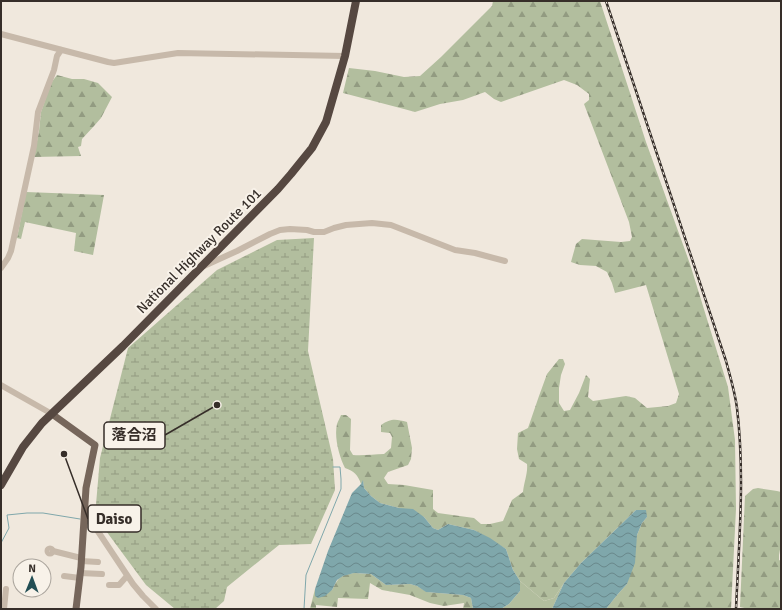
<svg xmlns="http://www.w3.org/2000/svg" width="782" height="610" viewBox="0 0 782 610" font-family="Signika,'Noto Sans JP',sans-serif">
  <defs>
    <pattern id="forest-firs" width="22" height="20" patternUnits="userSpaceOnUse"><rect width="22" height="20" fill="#b2be9e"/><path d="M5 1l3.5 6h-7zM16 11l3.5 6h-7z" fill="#929b81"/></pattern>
    <pattern id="wetland-marsh" width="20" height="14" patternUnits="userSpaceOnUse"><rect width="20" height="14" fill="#b2be9e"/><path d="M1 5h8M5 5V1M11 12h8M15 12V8" fill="none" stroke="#929b81"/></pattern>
    <pattern id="water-waves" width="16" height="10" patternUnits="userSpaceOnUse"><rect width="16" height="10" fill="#7fa7ab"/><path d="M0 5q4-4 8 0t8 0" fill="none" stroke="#69888b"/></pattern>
  </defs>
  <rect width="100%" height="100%" fill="#f0e8dd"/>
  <!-- green -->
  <polygon fill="#b2be9e" points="520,581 544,601 554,598 564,583 552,609 501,609 509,604 520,591"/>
  <!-- forest -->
  <g fill="url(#forest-firs)">
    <path d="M493,1h107l46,141 44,122 38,123 7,53 1,69 -5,100h-125l12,-15 9,-10 10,-49 5,-12 5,-6 -11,-7 -55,53 -17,20 -10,15 -10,3 -24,-20 -7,-11 -7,-21 -32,-19 -26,-6 -10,6 -5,-2 -9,-11 -25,-9 -19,-5 -9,-7 -7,-8 -1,-7 -2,3c-3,-9 -7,-13 -16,-16 -6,-12 -11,-31 -8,-44 1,-3 3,-6 4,-9h5l5,4 -1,31 3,5c10,1 21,-1 31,-1l7,-6 1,-11 -2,-4 -9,-1v-7c10,-7 15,-6 26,-3l5,26 -1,11 -3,6 -20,7 -4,6 4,6 16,1 29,5v19l5,4 36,5 7,6h9l13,-3 9,-21 11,-8c1,-10 5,-19 4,-28l-8,-5 -2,-10 1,-16 10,-5 11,-32 8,-22 12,-15h4l2,5 -4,11 -2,13v15l5,8 6,-1 9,-17 7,-18 4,4 -2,18 5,4 33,-5 9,2 12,10 21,-2 8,-3 3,-9 -33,-109 -31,8 -3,-10 -5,-11 -11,-6 -16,-1 -9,-3 5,-18 6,-5 39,3 9,-1 2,-4 -3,-15 -45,-118 5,-4v-6l-12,-9 -13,-5 -63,22 -7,-3 -9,-7 -22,8 -23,4 -25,8 -11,-3 -61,-16 6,-25 26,3 29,6 16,-1 21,-19 51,-51z"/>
    <polygon points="57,75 72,79 84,79 98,83 112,97 101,118 94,126 82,139 81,146 78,147 81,156 34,157 39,131 41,112 51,83"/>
    <polygon points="26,192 104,195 93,255 74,251 76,233 25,222 21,239 17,238"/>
    <polygon points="758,488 777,491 781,492 781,544 779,555 779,560 781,561 781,609 749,609 740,607 745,496 753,489"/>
    <path d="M354,573l17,1 15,11 24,-1 7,2 10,6 36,3 8,3 2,11h-10l1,-6 -20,3 -14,-3 -20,-8 -28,-5 -12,-7 -2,16 -30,-1 -1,9 -21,-2v4h-6l5,-20v6l17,-5c7,-13 7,-14 22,-17z"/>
  </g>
  <!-- wetland -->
  <polygon fill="url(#wetland-marsh)" points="314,238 308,351 333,459 335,490 311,544 279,545 227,587 224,601 215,609 175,609 146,585 95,516 100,458 128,348 217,270 277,240"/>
  <!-- water -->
  <g fill="url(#water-waves)">
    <polygon points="363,480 364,488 371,496 380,503 399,508 413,509 424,517 433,528 438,530 448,524 474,530 490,538 506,549 513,570 520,581 520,591 509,604 501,609 473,609 471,598 463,595 426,592 417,586 410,584 386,585 371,574 354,573 343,576 337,580 332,590 325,596 318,598 315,596 315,589 328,551 352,493 361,484"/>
    <polygon points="636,510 646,510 647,517 642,523 637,535 635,563 627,584 618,594 606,609 552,609 564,583 581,563"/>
  </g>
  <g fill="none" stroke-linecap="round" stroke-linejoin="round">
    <!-- stream -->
    <g stroke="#7fa7ab" stroke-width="1">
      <polyline points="90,520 98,519"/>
      <polyline points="1,543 9,528 7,515 27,513 43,513 80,519"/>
      <polyline points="304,609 306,575 341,489 341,479 340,467 333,467"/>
    </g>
    <!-- minor -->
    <g stroke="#c7b9aa" stroke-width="6">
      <polyline points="1,34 108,62 114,63 178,53 345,56"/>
      <polyline points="204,266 237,251 270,234 280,230 290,229 307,230 314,232 324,232 334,228 346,225 372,223 391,225 455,250 475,253 505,261"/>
      <polyline points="1,268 8,258 11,251 34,146 38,112 54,70 57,56 61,50"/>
      <polyline points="1,385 52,414"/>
      <polyline points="84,517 95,527 133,584 143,596 156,609"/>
      <circle cx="50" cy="551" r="2.5"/>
      <polyline points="53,551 81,558"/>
      <polyline points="81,561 98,562"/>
      <polyline points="80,573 102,574"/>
      <polyline points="64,576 80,578"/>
      <polyline points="109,585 119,585 127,576"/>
      <polyline points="4,609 6,589"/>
    </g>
    <!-- major -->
    <polyline stroke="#76665b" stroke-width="7" points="52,414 95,445 86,488 81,567 76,609"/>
    <!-- highway -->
    <polyline stroke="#564841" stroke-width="8" points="1,485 23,447 42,423 123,346 278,189 291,174 312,148 326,122 345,56 356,1"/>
    <!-- rail casing -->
    <g stroke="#362e29" stroke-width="2.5">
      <path id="rail" d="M606,1l120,360c4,15 9,31 11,47 8,67 2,134 -1,201"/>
    </g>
    <!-- rail -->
    <use href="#rail" stroke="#f8f2e9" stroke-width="1" stroke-dasharray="3" stroke-linecap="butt"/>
  </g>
  <g text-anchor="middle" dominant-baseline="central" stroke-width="4" stroke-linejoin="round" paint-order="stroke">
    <!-- street labels -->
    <g font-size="14" fill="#362e29" stroke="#f8f2e9">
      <text transform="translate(199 251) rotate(-45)">National Highway Route 101</text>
    </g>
  </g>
  <!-- callouts -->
  <path fill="none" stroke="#362e29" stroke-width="1.5" d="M217 405L165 435M64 454L88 519"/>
  <g fill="#362e29" stroke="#f8f2e9" stroke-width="1.5">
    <circle cx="217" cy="405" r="4"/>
    <circle cx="64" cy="454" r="4"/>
  </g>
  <g fill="#f8f2e9" stroke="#362e29" stroke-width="1.5">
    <rect x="104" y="422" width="61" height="27" rx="4"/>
    <rect x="88" y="505" width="53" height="27" rx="4"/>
  </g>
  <g font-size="15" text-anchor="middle" font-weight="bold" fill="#362e29">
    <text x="134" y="440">落合沼</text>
    <text x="114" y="524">Daiso</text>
  </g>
  <!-- border -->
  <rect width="782" height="610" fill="none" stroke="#362e29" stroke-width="4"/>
  <!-- north arrow -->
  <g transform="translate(32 578) rotate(1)"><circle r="19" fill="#f8f2e9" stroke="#aaa49c"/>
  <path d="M0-3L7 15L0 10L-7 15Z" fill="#224e54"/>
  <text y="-6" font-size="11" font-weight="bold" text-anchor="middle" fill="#362e29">N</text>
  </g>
</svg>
